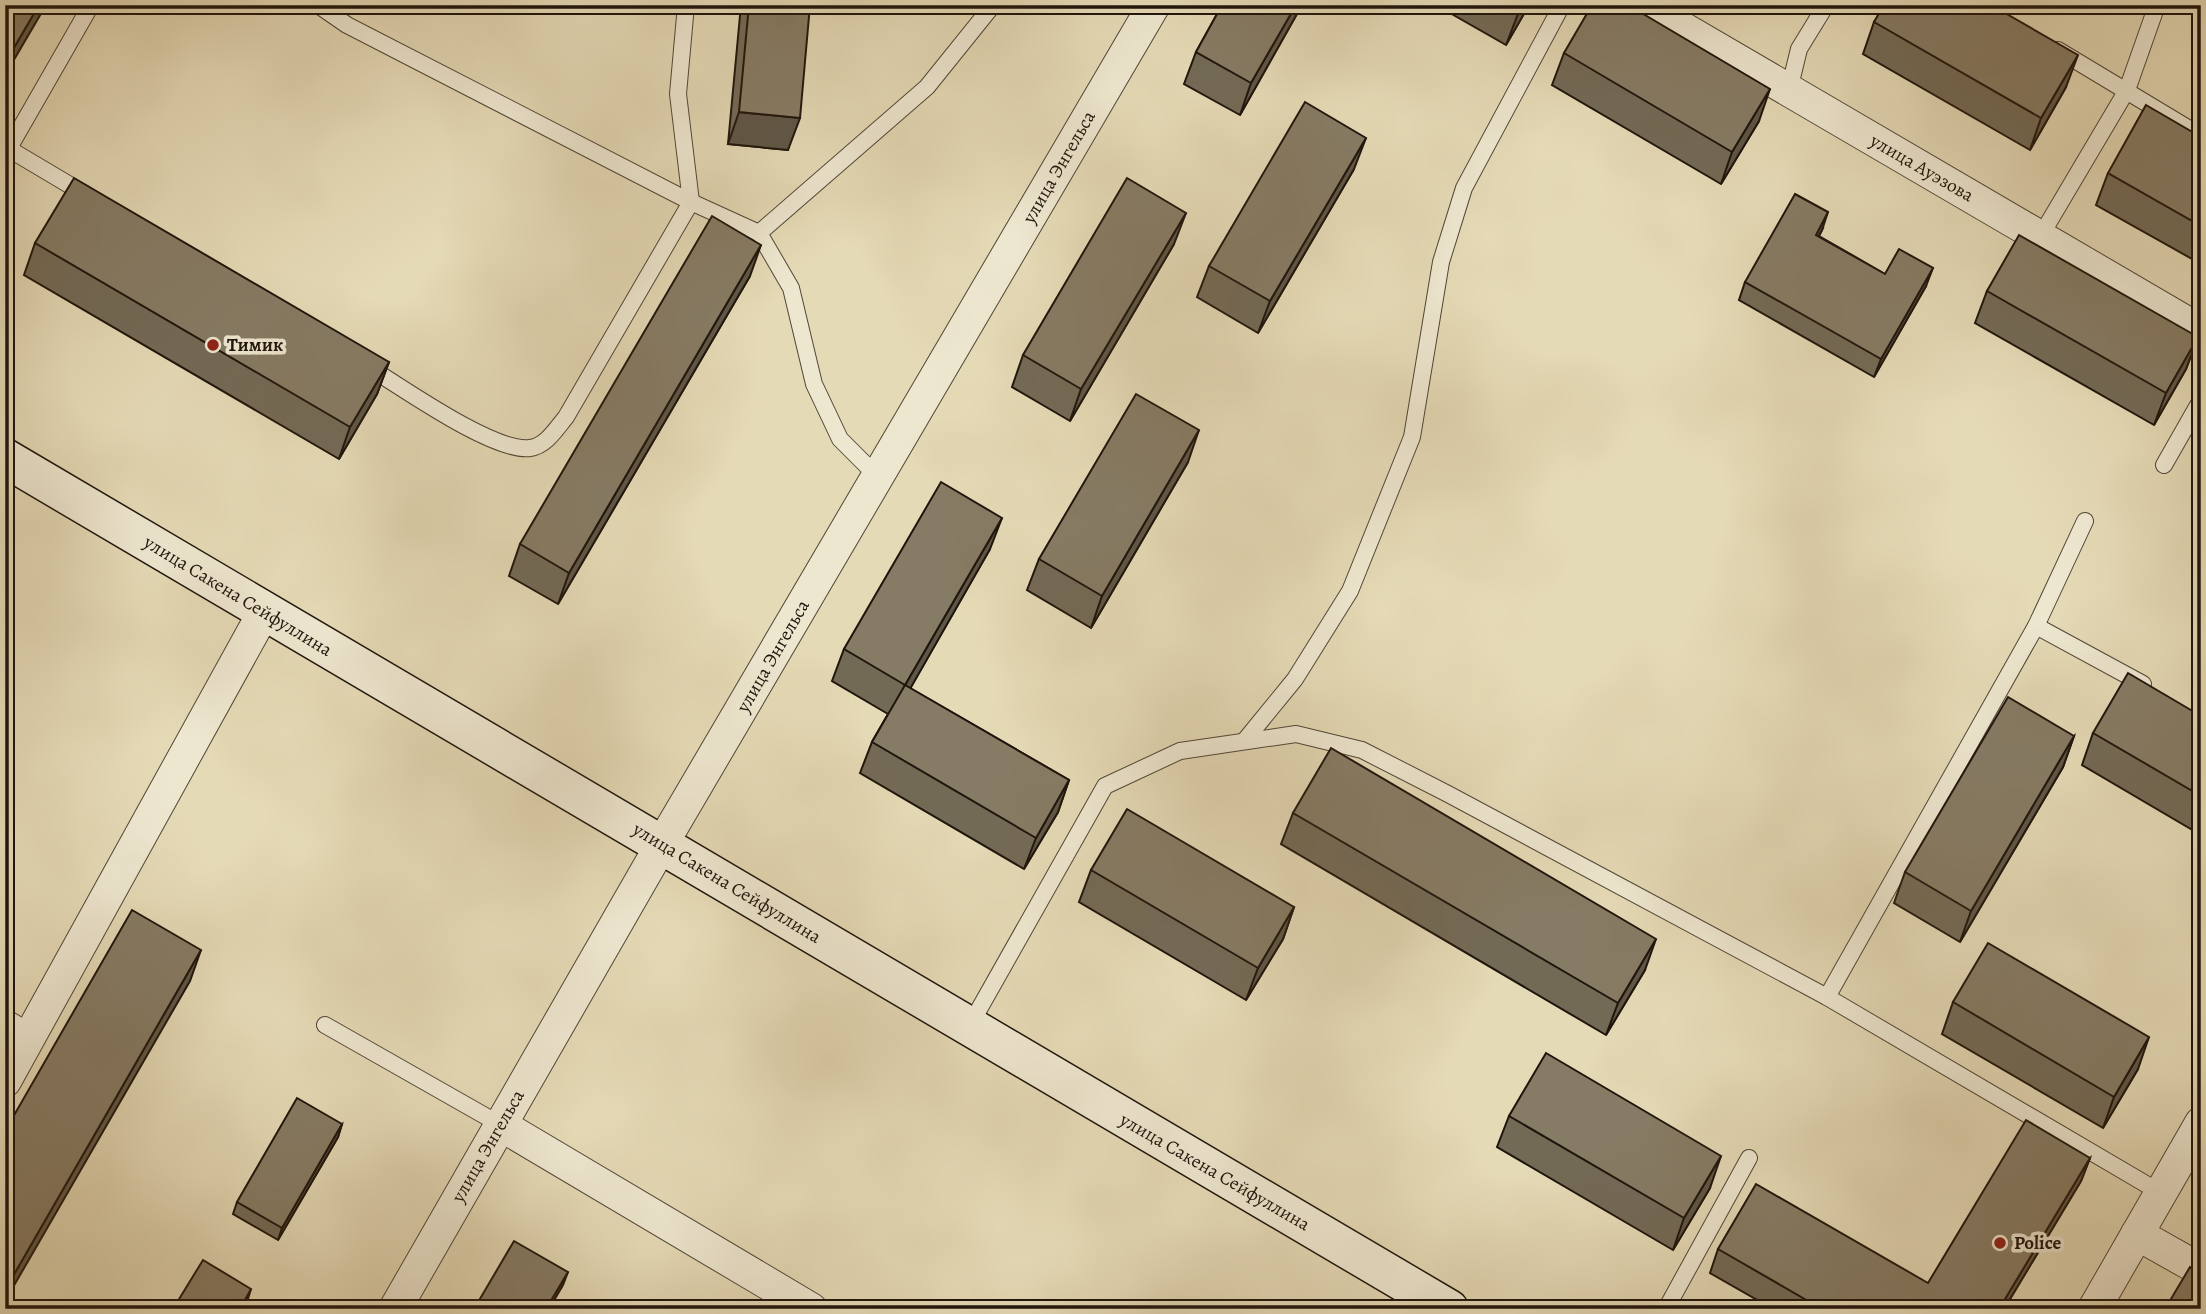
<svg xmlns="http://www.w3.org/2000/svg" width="2206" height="1314" viewBox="0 0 2206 1314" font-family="Alegreya,serif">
  <rect width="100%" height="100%" fill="#e5dab6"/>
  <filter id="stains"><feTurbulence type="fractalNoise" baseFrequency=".00286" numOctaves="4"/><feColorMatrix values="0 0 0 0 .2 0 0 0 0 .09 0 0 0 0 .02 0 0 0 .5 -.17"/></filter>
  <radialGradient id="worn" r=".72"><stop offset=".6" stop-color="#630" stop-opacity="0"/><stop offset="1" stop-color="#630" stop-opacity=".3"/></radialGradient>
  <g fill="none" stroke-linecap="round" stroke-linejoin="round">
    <!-- lane casing -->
    <g stroke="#504636" stroke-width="18">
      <g id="lane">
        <polyline points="318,5 347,25 691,202 759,233 791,288 814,384 840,439 878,477"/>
        <polyline points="2058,50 2201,136"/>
        <polyline points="1789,90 1799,49 1826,5"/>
        <polyline points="9,149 88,196"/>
        <polyline points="5,155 91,5"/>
        <polyline points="759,233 927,87 993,5"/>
        <polyline points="2040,237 2127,90 2157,5"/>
        <path d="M367,366c33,20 127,87 163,82 16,-2 26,-19 36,-31l125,-215 -13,-108 8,-89"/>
        <polyline points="2164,465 2201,400"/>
        <polyline points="2036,626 2143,684"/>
        <polyline points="1246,739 1295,679 1350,591 1412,437 1441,262 1464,188 1562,5"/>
        <polyline points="1827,997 2036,626 2085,521"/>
        <polyline points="5,1017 32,1033"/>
        <polyline points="325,1025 501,1125"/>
        <polyline points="969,1027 1105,786 1180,751 1296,734 1362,750 1448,794 1827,997 2161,1193"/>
        <polyline points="1666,1309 1749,1158"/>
      </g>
    </g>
    <!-- street casing -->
    <g stroke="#504636" stroke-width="34">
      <g id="street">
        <polyline points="1643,5 2201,331"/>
        <polyline points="5,1081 264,612"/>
        <polyline points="501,1125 811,1309"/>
        <polyline points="2137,1234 2201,1270"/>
        <polyline points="395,1309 662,844 1154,5"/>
        <polyline points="2094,1309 2201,1123"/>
      </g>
    </g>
    <!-- secondary casing -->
    <g stroke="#1f150c" stroke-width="41">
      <polyline id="secondary" points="5,458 1449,1309"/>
    </g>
    <!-- lane -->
    <use href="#lane" stroke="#eee7d0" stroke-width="16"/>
    <!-- street -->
    <use href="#street" stroke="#eee7d0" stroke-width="32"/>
    <!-- secondary -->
    <use href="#secondary" stroke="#eee7d0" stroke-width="38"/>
  </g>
  <!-- wall -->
  <g fill="#736a56" stroke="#1f150c" stroke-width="2">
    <polygon points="741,5 810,5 788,150 728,144"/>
    <polygon points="1222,5 1302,5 1240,115 1184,84 1196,52"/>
    <polygon points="1436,5 1529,5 1506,45"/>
    <polygon points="1874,22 2066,87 2030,150 1863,54"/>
    <polygon points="1564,53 1759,121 1721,184 1552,85"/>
    <polygon points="2201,137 2201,264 2096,205 2108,173"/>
    <polygon points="1354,169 1258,333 1197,297 1209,266"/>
    <polygon points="1822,230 1819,236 1885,274 1926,286 1874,377 1739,300 1745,282"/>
    <polygon points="35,243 389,362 377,394 339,459 24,275"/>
    <polygon points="1174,244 1070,421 1012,387 1023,355"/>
    <polygon points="750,276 558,604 509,576 520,544"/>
    <polygon points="1987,291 2198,337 2186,369 2154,425 1975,323"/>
    <polygon points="2201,451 2201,464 2197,462"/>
    <polygon points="1188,462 1091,628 1027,590 1039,559"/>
    <polygon points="990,549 910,688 1069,780 1058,812 1024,869 860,773 872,742 888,714 832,681 844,649"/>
    <polygon points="2201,716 2201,835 2082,765 2093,733"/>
    <polygon points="2074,736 2063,767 1960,942 1894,903 1905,872"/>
    <polygon points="1293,813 1645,970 1606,1035 1281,844"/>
    <polygon points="1091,870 1294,907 1283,939 1246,1000 1079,902"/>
    <polygon points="1953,1002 2138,1069 2103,1128 1942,1034"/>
    <polygon points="1509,1116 1710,1188 1673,1250 1497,1147"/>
    <polygon points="342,1124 338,1137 278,1240 233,1214 237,1202"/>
    <polygon points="2090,1158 2081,1181 2004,1309 1773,1309 1710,1273 1718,1249 1928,1283"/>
  </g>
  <!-- shaded-wall -->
  <g fill="#5e5646" stroke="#1f150c" stroke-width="2">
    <polygon points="39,5 46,5 5,75 5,63"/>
    <polygon points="1296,5 1302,5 1240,115 1251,83"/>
    <polygon points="1522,5 1529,5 1506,45 1518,14"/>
    <polygon points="2078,55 2066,87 2030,150 2041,118"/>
    <polygon points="1770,89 1759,121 1721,184 1732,152"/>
    <polygon points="739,112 800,118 788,150 728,144"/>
    <polygon points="1366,138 1354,169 1258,333 1270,301"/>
    <polygon points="1828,212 1822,230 1809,253 1816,235"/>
    <polygon points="1186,213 1174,244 1070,421 1081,389"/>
    <polygon points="761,245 750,276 558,604 569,573"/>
    <polygon points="1933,268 1926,286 1874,377 1881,359"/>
    <polygon points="2198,337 2186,369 2154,425 2166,393"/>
    <polygon points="389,362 377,394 339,459 350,427"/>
    <polygon points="1199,430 1188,462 1091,628 1102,596"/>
    <polygon points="1002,518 990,549 894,717 905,685"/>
    <polygon points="2074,736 2063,767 1960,942 1971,911"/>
    <polygon points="1069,780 1058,812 1024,869 1036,838"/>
    <polygon points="1294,907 1283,939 1246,1000 1258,968"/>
    <polygon points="1656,939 1645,970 1606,1035 1618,1003"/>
    <polygon points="201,950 190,981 5,1301 5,1290"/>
    <polygon points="2149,1037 2138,1069 2103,1128 2114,1097"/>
    <polygon points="342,1124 338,1137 278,1240 282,1228"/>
    <polygon points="1721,1156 1710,1188 1673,1250 1684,1218"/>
    <polygon points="2090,1158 2081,1181 2004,1309 1999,1309"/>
    <polygon points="568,1272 563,1285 549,1309 546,1309"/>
    <polygon points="251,1289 247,1302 243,1309 240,1309"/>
  </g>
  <!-- building -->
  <g fill="#867b64" stroke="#1f150c" stroke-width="2">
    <polygon points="5,5 39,5 5,63"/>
    <polygon points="749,5 810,5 800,118 739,112"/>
    <polygon points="1222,5 1296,5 1251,83 1196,52"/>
    <polygon points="1503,5 1522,5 1518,14"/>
    <polygon points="1592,5 1628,5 1770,89 1732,152 1564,53"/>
    <polygon points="1884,5 1991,5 2078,55 2041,118 1874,22"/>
    <polygon points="1305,102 1366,138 1270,301 1209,266"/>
    <polygon points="2146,105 2201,137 2201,226 2108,173"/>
    <polygon points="74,178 389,362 350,427 35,243"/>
    <polygon points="1127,178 1186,213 1081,389 1023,355"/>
    <polygon points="1795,194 1828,212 1816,235 1885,274 1899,249 1933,268 1881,359 1745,282"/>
    <polygon points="712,216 761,245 569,573 520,544"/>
    <polygon points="2019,235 2198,337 2166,393 1987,291"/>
    <polygon points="1136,394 1199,430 1102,596 1039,559"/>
    <polygon points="941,482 1002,518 905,685 844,649"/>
    <polygon points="2128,673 2201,716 2201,796 2093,733"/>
    <polygon points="905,685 1069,780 1036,838 872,742"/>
    <polygon points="2008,697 2074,736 1971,911 1905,872"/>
    <polygon points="1331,748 1656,939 1618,1003 1293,813"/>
    <polygon points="1127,809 1294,907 1258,968 1091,870"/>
    <polygon points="132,910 201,950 5,1290 5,1131"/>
    <polygon points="1988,943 2149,1037 2114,1097 1953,1002"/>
    <polygon points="1546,1053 1721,1156 1684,1218 1509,1116"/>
    <polygon points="297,1098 342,1124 282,1228 237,1202"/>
    <polygon points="2026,1120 2090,1158 1999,1309 1822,1309 1718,1249 1756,1184 1928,1283"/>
    <polygon points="514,1241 568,1272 546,1309 474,1309"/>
    <polygon points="203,1260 251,1289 240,1309 173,1309"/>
    <polygon points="2190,1267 2201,1274 2201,1309 2165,1309"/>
  </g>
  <!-- markers -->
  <g fill="#8f2418" stroke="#eee7d0" stroke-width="2.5">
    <circle cx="213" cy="345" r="7"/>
    <circle cx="2000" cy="1243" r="7"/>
  </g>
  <g text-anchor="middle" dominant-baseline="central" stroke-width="7" stroke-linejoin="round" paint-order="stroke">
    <!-- street labels -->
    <g font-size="19" fill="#1f150c" stroke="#eee7d0">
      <text transform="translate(1059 167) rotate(-60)">улица Энгельса</text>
      <text transform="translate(1922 168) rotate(30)">улица Ауэзова</text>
      <text transform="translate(238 596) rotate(31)">улица Сакена Сейфуллина</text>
      <text transform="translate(773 656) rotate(-60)">улица Энгельса</text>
      <text transform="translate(727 883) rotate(31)">улица Сакена Сейфуллина</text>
      <text transform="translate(488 1146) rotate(-60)">улица Энгельса</text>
      <text transform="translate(1215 1172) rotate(30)">улица Сакена Сейфуллина</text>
    </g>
    <!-- poi labels -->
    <g font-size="19" font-weight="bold" fill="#1f150c" stroke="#eee7d0" text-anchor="start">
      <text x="227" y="345">Тимик</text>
      <text x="2014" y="1243">Police</text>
    </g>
  </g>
  <!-- margin -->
  <rect width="2206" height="1314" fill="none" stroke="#e5dab6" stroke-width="28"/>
  <rect x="7" y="7" width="2192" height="1300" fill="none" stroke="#1f150c" stroke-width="3.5"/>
  <rect x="14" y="14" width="2178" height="1286" fill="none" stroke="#1f150c" stroke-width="2"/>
  <rect width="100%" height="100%" filter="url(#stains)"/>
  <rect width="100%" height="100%" fill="url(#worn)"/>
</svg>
